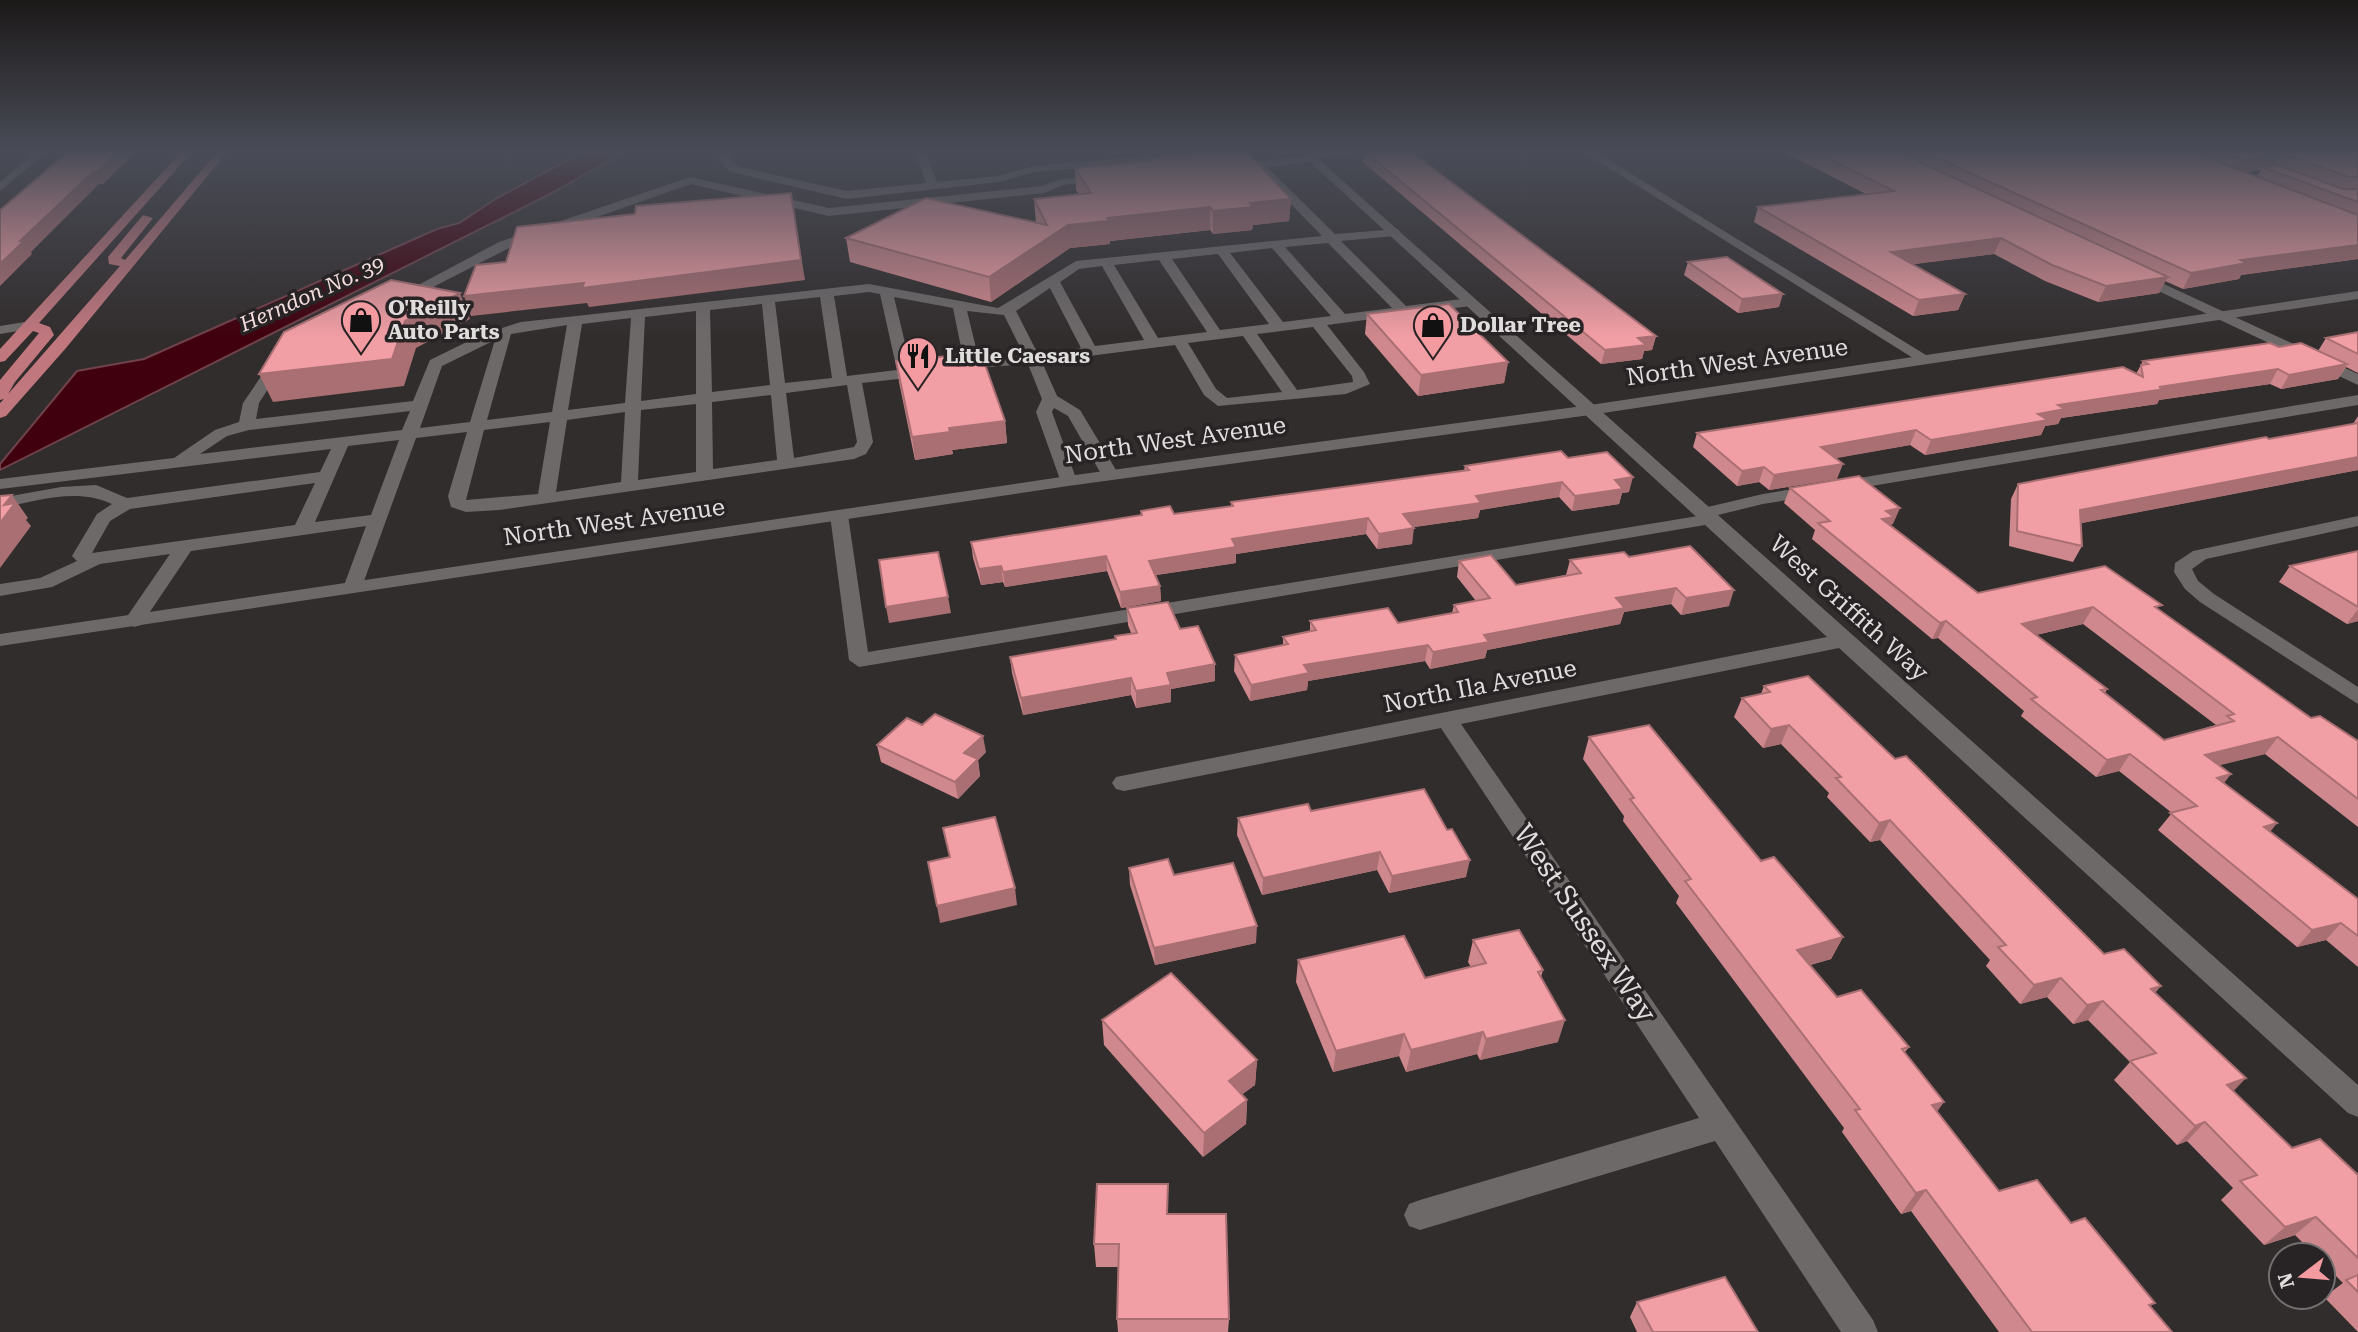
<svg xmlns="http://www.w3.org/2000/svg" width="2358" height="1332" viewBox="0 0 2358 1332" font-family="'Roboto Serif',serif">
  <rect width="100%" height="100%" fill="#322d2d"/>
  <!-- water -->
  <polygon fill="#40000d" stroke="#70424b" stroke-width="2" points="585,151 626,151 550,194 0,470 0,464 77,371 144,359 437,229 459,223 497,198"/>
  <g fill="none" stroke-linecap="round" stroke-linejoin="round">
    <!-- lane -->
    <g fill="#6e6969" fill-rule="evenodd">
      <polygon points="721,151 731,151 731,160 739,167 847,191 926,183 915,151 925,151 937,182 998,176 1034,166 1199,151 1234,151 1229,154 1035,172 999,182 847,199 731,172 719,161"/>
      <path d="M1313,156l4,1v4l-50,6 68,67 63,-5 2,3 -6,4 -53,5 65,65 64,-8 7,4 -7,4 -143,19 37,47 6,12 -24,10 -128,12 -14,-11 -29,-50 -133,17 15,34 23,14 39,65 -3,4h-12l-36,-63 -14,-8 -2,4 25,69 -3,4h-12l-26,-73 6,-13 -14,-35 -76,6v-6l12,-2 -11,-54 -59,-11 17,71 14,-2 8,5 -8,5 -63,7 11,59 -7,12 -12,5 -355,51 -33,2 -15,-5 -3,-11 19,-64 -51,6 -56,154h-14l-3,-4 23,-62 -175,25 -50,74 -7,2 -10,-6 46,-67 -70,10 -48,23 -52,9v-12l40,-6 37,-17 -5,-5 25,-42 15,-10c-36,-17 -74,-3 -112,4v-10l61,-11 35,-2 31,13 193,-26 11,-23 -331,40v-10l174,-21 41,-28 24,-8 4,-19 32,-47 5,-1 7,4 -28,44 -3,16 157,-18 17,-41 53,-26 38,-12 348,-38 129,24 78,-47 246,-25 -70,-72 6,-3zM1328,243l64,65 -47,6 -60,-67zM1272,248l59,68 -48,6 -53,-69zM1218,254l51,70 -49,6 -48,-71zM1159,260l48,72 -49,6 -44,-73zM1102,266l42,74 -49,6 -35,-64 19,-13zM1050,288l31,60 -43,6 -22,-43zM869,292l11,2 17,76 -50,6 -13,-80zM820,297l12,81 -47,5 -10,-81zM762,304l8,81 -58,7 -2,-82zM696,311v83l-55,7 4,-84zM967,311l37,4 20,40 -45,5zM631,318l-6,85 -57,7 14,-86zM567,325l-15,87 -65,8 24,-86zM1313,327l39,49 1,6 -56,8 -40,-56zM1243,336l39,56 -55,6 -11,-9 -28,-46zM495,340l-25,82 -50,6 22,-62zM847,385l10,57 -3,5 -60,11 -8,-65zM771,395l6,65 -64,9 -1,-67zM696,404v68l-58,8 3,-70zM410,411l-8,19 -202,24 27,-18 22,-6zM625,412l-4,70 -65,10 11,-72zM550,422l-12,72 -72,6 18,-70zM399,440l-28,75 -56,7 33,-76zM315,483l-20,42 -203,28 18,-32 20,-12z"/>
      <polygon points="1103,175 1109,178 1107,180 1063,185 1044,193 829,216 691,184 509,248 404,302 392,299 499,242 690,177 829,208 1042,186 1061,179"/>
      <polygon points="2358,395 2358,405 1763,504 1718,515 1720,519 1717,523 1711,524 859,667 849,660 830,515 839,510 848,515 868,652 1698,516 1699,509 1763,494"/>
    </g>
    <!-- street -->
    <g fill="#6e6969" fill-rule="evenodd">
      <polygon points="37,151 48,151 0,191 0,182"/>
      <polygon points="1298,151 1359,151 1354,154 1317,158 2358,1085 2358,1117 2348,1113 1839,648 1461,724 1873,1320 1878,1332 1841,1332 1715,1141 1420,1230 1409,1226 1404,1215 1409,1204 1420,1200 1699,1118 1441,728 1124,791 1116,789 1112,783 1116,777 1827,637"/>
      <polygon points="1582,151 1594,151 1934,360 1931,363 1921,363"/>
      <polygon points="2138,272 2358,374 2358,385 2133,279 2133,273"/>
      <polygon points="31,321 38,325 36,328 0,334 0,326"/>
      <polygon points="2358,516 2358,526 2206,559 2192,569 2198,581 2214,594 2358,687 2358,704 2200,602 2185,589 2174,572 2175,563 2193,551"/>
    </g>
    <!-- secondary -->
    <polygon fill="#6e6969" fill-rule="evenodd" points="2358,291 2358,299 1590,415 1068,486 0,646 0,634 1068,476 1590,405"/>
    <!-- primary -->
    <polygon fill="#c0777e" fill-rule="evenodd" points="182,151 193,151 39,323 50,327 54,335 15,382 8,394 120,266 109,264 108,257 143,215 153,218 121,258 125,260 218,151 228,151 66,348 6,416 0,418 0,403 4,399 0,400 0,380 39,333 33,331 5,361 0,362 0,349"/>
  </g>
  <!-- wall -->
  <g fill="#cf888d" fill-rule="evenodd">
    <polygon points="1364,151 1656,336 1652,350 1644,351 1642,359 1601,364 1363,162"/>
    <path d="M1782,151h576v108l-117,16 -2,4 -56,10 -18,-8 -6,12 -61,9 -53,-21 -51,-27 -81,10 52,30 -7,16 -45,6 -159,-94 4,-15 108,-13zM2258,170h3l-4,6 -10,-4z"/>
    <polygon points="1151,158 1291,199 1289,221 1253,225 1252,230 1213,234 1210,230 1110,241 1110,244 1070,248 991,302 850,262 846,238 1036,223 1034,199 1079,194 1076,190 1075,168 1151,161"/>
    <polygon points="1688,262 1779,307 1738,313 1684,275"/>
    <polygon points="1367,314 1508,362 1504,383 1418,396 1365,334"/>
    <polygon points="2358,332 2358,373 2346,367 2338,379 2281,389 2270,384 2159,400 2157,404 2061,418 2058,424 2045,426 2041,435 1925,455 1910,445 1835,458 1837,479 1769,490 1759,482 1737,486 1693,447 1697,433 2136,374 2143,361 2279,347 2318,351 2326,338"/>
    <polygon points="896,361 1005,421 1007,443 952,450 953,454 915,460 899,382"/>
    <polygon points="2358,416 2358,470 2081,523 2082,546 2073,562 2009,546 2011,499 2018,484 2353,424"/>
    <polygon points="1568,458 1629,492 1622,493 1619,504 1572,511 1559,497 1480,510 1478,518 1413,527 1412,544 1377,549 1366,534 1236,554 1236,563 1156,575 1160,586 1161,601 1121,608 1107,571 1005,587 1003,582 981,585 973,558 971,542 1141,515 1141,511 1174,514 1231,506 1231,502 1464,471 1465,466"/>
    <path d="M1790,488l103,36 -3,1 88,68 181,17 152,108 47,23v86l-93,-73 -46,11 5,18 46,49 88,67v68l-32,-27 -29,7 -139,-117 14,-17 -53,-42 -23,6 -75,-61 3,-5 -86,-73 -6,1 -120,-100 3,-9 -31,-27zM2083,624l133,101 -52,15 -59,-47 2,-4 -71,-54z"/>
    <polygon points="2358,551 2358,621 2347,624 2279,582 2290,566"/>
    <polygon points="1629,557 1729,606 1681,615 1671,604 1624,612 1620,624 1487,650 1485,658 1430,669 1425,661 1308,681 1307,690 1250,701 1234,671 1235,655 1283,645 1283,637 1310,632 1310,621 1398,623 1452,613 1454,605 1476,601 1457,577 1459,561 1516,585 1566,575 1570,560"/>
    <polygon points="1127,608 1180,629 1215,681 1171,689 1171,702 1136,708 1131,695 1023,715 1012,673 1010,657 1115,639 1115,636 1131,633 1128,625"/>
    <polygon points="1764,686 1895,759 2104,954 2155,993 2234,1091 2292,1148 2358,1175 2358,1332 2324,1297 2343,1283 2323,1263 2323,1255 2315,1255 2295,1235 2264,1245 2221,1200 2233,1188 2187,1141 2177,1145 2114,1080 2130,1062 2088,1020 2073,1024 2047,997 2020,1004 1986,966 1990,960 1880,840 1870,842 1827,797 1829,793 1781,744 1763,748 1734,717 1742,698 1761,694"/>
    <polygon points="1589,737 1761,861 1843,937 1831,959 1810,965 1837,997 1909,1047 1905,1052 1937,1112 1999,1191 2071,1223 2151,1307 2172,1332 1999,1332 1911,1211 1901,1214 1842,1132 1844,1128 1676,903 1679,896 1623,821 1624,816 1583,759"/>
    <polygon points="877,745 986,752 978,760 980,776 958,799 881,762"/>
    <polygon points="1311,811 1466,877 1389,893 1377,870 1262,895 1237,835 1238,818"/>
    <polygon points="1129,868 1174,875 1256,943 1155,965 1130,885"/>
    <polygon points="1473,940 1543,970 1541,977 1558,1042 1480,1060 1477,1054 1406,1072 1399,1056 1333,1072 1296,982 1298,960 1425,978 1471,967 1468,962"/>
    <polygon points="1102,1020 1257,1060 1255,1085 1242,1094 1247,1100 1246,1124 1203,1157 1104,1045"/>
    <polygon points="1168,1214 1229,1319 1228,1332 1118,1332 1117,1319 1119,1267 1096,1267 1094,1244"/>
    <polygon points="1637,1302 1758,1332 1637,1332 1630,1317"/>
  </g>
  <!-- shaded-wall -->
  <g fill="#a96f73">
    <polygon points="119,151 137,151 103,184 99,184 31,252 32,254 0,286 0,264 20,241 93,172"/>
    <polygon points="2281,153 2273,168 2262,167 2261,170 2234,174 2242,160"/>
    <polygon points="791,193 805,280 589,307 587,303 471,316 464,296"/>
    <polygon points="1291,199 1289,221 1253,225 1252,230 1213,234 1213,211 1250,203"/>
    <polygon points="1210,207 1210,230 1110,241 1110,244 1070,248 991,302 989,277 1068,225 1107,218"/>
    <polygon points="2001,238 1994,254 1885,268 1891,252"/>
    <polygon points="2358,245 2358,259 2241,275 2239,279 2183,289 2191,273 2241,260"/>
    <polygon points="2168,277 2159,293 2098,302 2106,286"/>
    <polygon points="460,293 470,319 416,348 404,386 273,402 259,374 405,321"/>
    <polygon points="1783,294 1779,307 1738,313 1742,299"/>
    <polygon points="1965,294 1958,310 1913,316 1919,300"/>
    <polygon points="1656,336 1652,350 1644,351 1642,359 1601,364 1605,350 1638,338"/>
    <polygon points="1508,362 1504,383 1418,396 1421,375"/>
    <polygon points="2347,364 2338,379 2281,389 2289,375"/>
    <polygon points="2278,369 2270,384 2159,400 2157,404 2061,418 2058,424 2045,426 2041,435 1925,455 1931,440 2038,414 2058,405 2159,387"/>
    <polygon points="1005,421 1007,443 952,450 953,454 915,460 912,437 949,428"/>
    <polygon points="1916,430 1910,445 1815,462 1821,447"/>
    <polygon points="2358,457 2358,470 2072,525 2080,510"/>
    <polygon points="1843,464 1837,479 1769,490 1774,475"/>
    <polygon points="1764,467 1759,482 1737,486 1742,471"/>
    <polygon points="1633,477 1629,492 1622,493 1619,504 1572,511 1575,496 1615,480"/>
    <polygon points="1562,482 1559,497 1480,510 1478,518 1401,529 1403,514 1476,496"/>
    <polygon points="12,495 28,518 26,520 31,526 0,568 0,523 4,505"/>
    <polygon points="1900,508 1893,524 1890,524 1887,532 1875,534 1886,511"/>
    <polygon points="1368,518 1366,534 1236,554 1236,563 1150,576 1149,561 1232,539"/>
    <polygon points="1414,528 1412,544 1377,549 1379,534"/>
    <polygon points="1106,556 1107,571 1005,587 1003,572"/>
    <polygon points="1001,566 1003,582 981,585 979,569"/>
    <polygon points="1160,586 1161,601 1121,608 1120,592"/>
    <polygon points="1676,588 1671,604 1624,612 1620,624 1487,650 1485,658 1430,669 1433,652 1484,635 1616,598"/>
    <polygon points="1734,590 1729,606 1681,615 1686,598"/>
    <polygon points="948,597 951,613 889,623 886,607"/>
    <polygon points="2093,607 2083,624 2013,640 2022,624"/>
    <polygon points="2358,609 2358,621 2347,624"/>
    <polygon points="1946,621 1938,638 1932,639 1940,623"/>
    <polygon points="1428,645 1425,661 1308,681 1307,690 1250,701 1251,685 1304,665"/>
    <polygon points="1215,664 1215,681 1171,689 1171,702 1136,708 1136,691 1167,673"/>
    <polygon points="1131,678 1131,695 1023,715 1021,698"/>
    <polygon points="1789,725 1781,744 1763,748 1771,729"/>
    <polygon points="983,736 986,752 978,760 980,776 958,799 955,782 964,753"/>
    <polygon points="2278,737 2265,754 2193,772 2205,755"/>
    <polygon points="2130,754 2119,771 2096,777 2107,760"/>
    <polygon points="2231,774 2218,791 2217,778"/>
    <polygon points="1890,820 1880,840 1870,842 1879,823"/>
    <polygon points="2277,823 2264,840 2264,827"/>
    <polygon points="1380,852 1377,870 1262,895 1263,878"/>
    <polygon points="1470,860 1466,877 1389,893 1392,876"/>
    <polygon points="1015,888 1017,905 940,923 937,906"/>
    <polygon points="2341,923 2326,940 2297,947 2312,930"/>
    <polygon points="1257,926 1256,943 1155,965 1154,948"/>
    <polygon points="1843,937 1831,959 1786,972 1797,950"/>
    <polygon points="2061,978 2047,997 2020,1004 2034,985"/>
    <polygon points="2161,986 2145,1005 2151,989"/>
    <polygon points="2103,1001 2088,1020 2073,1024 2087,1005"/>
    <polygon points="1565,1020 1558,1042 1480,1060 1486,1039"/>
    <polygon points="1483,1032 1477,1054 1406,1072 1411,1050"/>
    <polygon points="1404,1034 1399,1056 1333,1072 1336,1051"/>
    <polygon points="1257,1060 1255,1085 1228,1105 1229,1081"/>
    <polygon points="2246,1078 2228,1097 2227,1085"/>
    <polygon points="1247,1100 1246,1124 1203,1157 1204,1133"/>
    <polygon points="1944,1102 1929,1123 1932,1105"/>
    <polygon points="2205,1122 2187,1141 2177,1145 2195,1126"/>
    <polygon points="1926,1190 1911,1211 1901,1214 1916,1193"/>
    <polygon points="2316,1217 2295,1235 2264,1245 2285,1227"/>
  </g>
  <!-- building -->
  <g fill="#f19ea4" stroke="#a96f73" stroke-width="2" fill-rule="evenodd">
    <polygon points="69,151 119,151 97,172 93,172 20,241 24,241 0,264 0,210"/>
    <polygon points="1246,151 1291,199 1250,203 1253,207 1213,211 1210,207 1107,218 1109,221 1068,225 989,277 846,238 926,198 1047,225 1034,199 1091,193 1075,168 1153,161 1151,158"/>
    <polygon points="1364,151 1410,151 1656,336 1638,338 1646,345 1605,350"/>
    <polygon points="1813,151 1896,151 2168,277 2106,286 2052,265 2001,238 1891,252 1965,294 1919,300 1758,207 1894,191"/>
    <polygon points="1922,151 2190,151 2358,215 2358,245 2241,260 2247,263 2191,273"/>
    <polygon points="2215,151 2358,151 2358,177 2349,177 2281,153 2242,160"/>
    <polygon points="2278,165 2343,189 2358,189 2358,202 2262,167"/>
    <polygon points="791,193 801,260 582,288 584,283 464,296 476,265 506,262 517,227 635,214 636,206"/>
    <polygon points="1727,257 1783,294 1742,299 1688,262"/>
    <polygon points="391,280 460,293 405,321 392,359 259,374 284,332"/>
    <polygon points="1449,304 1508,362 1421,375 1367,314"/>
    <polygon points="2358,332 2358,354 2326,338"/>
    <polygon points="2270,343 2279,347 2301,343 2347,364 2289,375 2278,369 2159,387 2165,389 2058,405 2065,409 2038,414 2048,420 1931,440 1916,430 1821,447 1843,464 1774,475 1764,467 1742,471 1697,433 2123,367 2143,377 2141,365 2148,364 2143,361"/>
    <polygon points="981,353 1005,421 949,428 950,432 912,437 896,361"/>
    <polygon points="2358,423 2358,457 2080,510 2082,546 2017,531 2018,484 2266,437 2269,439"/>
    <polygon points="1561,451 1568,458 1607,452 1633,477 1615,480 1623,489 1575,496 1562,482 1476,496 1481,503 1403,514 1414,528 1379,534 1368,518 1232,539 1236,547 1149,561 1160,586 1120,592 1106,556 1003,572 1001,566 979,569 971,542 1142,515 1141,511 1170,506 1174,514 1233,506 1231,502 1469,470 1465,466"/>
    <path d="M1859,476l41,32 -14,3 8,6 -12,2 96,74 127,-27 57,39 -7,2 156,111 9,-2 38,25v58l-80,-62 -73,18 26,19 -14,4 60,45 -13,4 94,72v37l-17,-13 -29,7 -142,-117 27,-7 -67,-52 -23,6 -76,-61 6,-2 -91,-76 -6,2 -122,-100 12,-2 -40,-33zM2093,607l141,107 -7,2 7,5 -70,19 -63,-50 6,-1 -85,-65z"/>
    <polygon points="12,495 4,505 15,503 0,523 0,496"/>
    <polygon points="1690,546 1734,590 1686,598 1676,588 1616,598 1625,608 1484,635 1489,642 1433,652 1428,645 1304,665 1309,673 1251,685 1235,655 1288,644 1283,637 1316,630 1310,621 1388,608 1398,623 1458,612 1454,605 1490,598 1459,561 1491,555 1516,585 1581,573 1570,560 1624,552 1629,557"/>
    <polygon points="2358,551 2358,607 2290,566"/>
    <polygon points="938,552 948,597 886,607 879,560"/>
    <polygon points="1168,602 1180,629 1198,626 1215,664 1167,673 1171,685 1136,691 1131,678 1021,698 1010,657 1116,639 1115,636 1137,633 1127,608"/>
    <polygon points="1808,676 1895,759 1906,756 2104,954 2124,949 2161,986 2151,989 2246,1078 2227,1085 2292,1148 2320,1139 2358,1175 2358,1258 2316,1217 2285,1227 2240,1181 2257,1175 2205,1122 2195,1126 2130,1061 2156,1053 2103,1001 2087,1005 2061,978 2034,985 1998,947 2006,945 1890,820 1879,823 1836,778 1841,777 1789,725 1771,729 1742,698 1770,692 1764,686"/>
    <polygon points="935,714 983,736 964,753 978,759 955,782 877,745 907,718 922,725"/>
    <polygon points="1649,725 1761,861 1774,857 1843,937 1797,950 1837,997 1861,990 1909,1047 1902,1049 1944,1102 1932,1105 1999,1191 2037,1180 2071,1223 2085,1218 2155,1303 2149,1305 2172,1332 2032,1332 1926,1190 1916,1193 1855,1110 1860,1109 1685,881 1691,879 1630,799 1634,798 1589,737"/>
    <polygon points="1424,789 1447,830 1452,829 1470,860 1392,876 1380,852 1263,878 1238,818 1308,804 1311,811"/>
    <polygon points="995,817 1015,888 937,906 928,862 950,857 943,828"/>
    <polygon points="1168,859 1174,875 1233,863 1257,926 1154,948 1129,868"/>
    <polygon points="1519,930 1543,970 1538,972 1565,1020 1486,1039 1483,1032 1411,1050 1404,1034 1336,1051 1298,960 1404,936 1425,978 1486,963 1473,940"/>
    <polygon points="1171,973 1257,1060 1229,1081 1247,1100 1204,1133 1102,1020"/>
    <polygon points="1097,1184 1168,1184 1167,1214 1226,1214 1229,1319 1117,1319 1119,1244 1094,1244"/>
    <polygon points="2358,1275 2358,1292 2346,1280"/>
    <polygon points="1725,1277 1758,1332 1653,1332 1637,1302"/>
  </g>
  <!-- sky -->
  <linearGradient id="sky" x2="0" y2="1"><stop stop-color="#1c1919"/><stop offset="0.45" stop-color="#494c57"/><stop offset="1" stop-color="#494c57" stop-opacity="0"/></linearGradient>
  <rect width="2358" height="337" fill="url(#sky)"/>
  <!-- icons -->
  <defs>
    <g id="shop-pin" transform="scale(2.0125)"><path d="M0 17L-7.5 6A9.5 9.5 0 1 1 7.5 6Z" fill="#f49aa1" stroke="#282324"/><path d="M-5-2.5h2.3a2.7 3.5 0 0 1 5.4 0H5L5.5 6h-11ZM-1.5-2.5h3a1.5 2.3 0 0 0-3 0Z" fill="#111"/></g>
    <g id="restaurant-pin" transform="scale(2.0125)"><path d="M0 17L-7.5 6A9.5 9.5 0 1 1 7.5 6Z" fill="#f49aa1" stroke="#282324"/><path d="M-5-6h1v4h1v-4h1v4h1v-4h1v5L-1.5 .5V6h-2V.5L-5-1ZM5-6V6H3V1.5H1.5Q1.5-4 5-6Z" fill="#111"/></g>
  </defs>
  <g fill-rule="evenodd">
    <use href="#shop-pin" x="361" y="320"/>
    <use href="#shop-pin" x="1433" y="325"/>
    <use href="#restaurant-pin" x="918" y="356"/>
  </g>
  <g text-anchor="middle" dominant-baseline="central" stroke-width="7" stroke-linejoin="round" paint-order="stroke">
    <!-- far-water labels -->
    <g font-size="21" font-style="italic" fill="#f4dddd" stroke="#282324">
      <text transform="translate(312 294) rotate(-24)">Herndon No. 39</text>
    </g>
    <!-- far-poi labels -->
    <g font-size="21" font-weight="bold" fill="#e0dddd" stroke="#282324" text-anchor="start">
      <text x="388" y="308">O'Reilly<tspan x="388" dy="24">Auto Parts</tspan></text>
      <text x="1460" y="325">Dollar Tree</text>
      <text x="945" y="356">Little Caesars</text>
    </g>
    <!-- street labels -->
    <g font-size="24" fill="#e0dddd" stroke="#282324">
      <text transform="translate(1737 362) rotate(-8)">North West Avenue</text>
      <text transform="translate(1175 440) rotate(-8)">North West Avenue</text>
      <text transform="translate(614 522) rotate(-8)">North West Avenue</text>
      <text transform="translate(1849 608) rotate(42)">West Griffith Way</text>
      <text transform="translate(1480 686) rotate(-11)">North Ila Avenue</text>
    </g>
    <!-- near-street labels -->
    <g font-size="28" fill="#e0dddd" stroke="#282324">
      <text transform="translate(1585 923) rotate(56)">West Sussex Way</text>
    </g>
  </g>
  <!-- north arrow -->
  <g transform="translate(2302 1276) rotate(254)"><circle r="33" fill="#282324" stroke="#726d6e" stroke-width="2"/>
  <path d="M0-5L12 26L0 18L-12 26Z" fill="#f49aa1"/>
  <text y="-10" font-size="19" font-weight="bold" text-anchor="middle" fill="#e0dddd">N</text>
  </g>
</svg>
